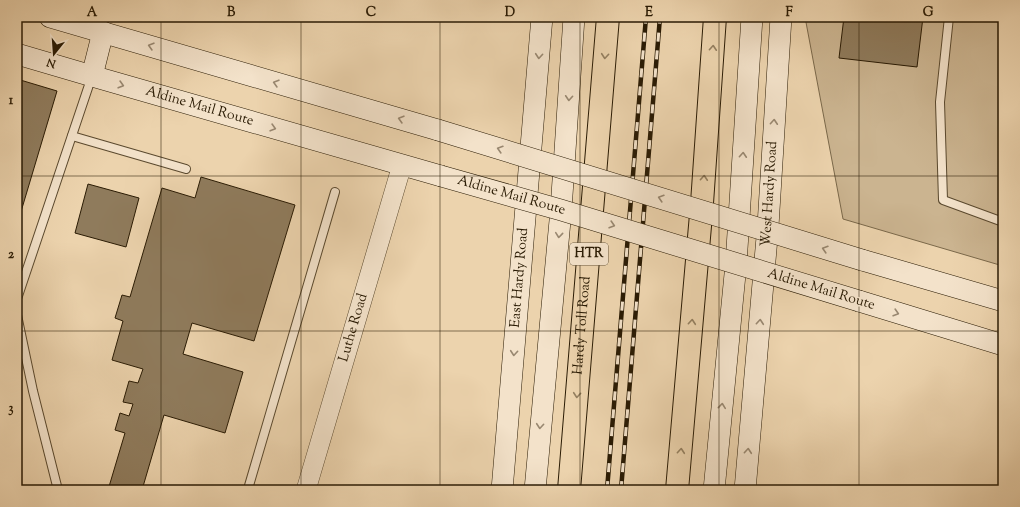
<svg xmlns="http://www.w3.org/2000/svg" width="1020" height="507" viewBox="0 0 1020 507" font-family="'Sorts Mill Goudy',serif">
  <rect width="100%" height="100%" fill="#ecd3ad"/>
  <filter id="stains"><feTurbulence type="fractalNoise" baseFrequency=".005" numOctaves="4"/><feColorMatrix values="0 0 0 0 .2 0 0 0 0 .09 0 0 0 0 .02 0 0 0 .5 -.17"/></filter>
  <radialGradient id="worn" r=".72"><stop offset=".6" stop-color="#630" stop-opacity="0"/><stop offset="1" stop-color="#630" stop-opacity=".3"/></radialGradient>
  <!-- green -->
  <polygon fill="#cbb490" stroke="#7a684a" points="805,17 1003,17 1003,266 843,219"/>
  <!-- building -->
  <g fill="#8f7b5c" stroke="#2a1b04">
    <polygon points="844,17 923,17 917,67 839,58"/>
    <polygon points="17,79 57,91 17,225"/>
    <polygon points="201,177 295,205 254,341 192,323 183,354 243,372 225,433 164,415 142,490 108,490 125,433 115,430 120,413 129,416 133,404 123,402 129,381 138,383 143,369 112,360 123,321 115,318 122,295 130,297 162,188 195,198"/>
    <polygon points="88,184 139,198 126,247 75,233"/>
  </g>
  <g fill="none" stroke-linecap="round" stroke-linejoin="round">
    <!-- service casing -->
    <g stroke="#5a492e" stroke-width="10">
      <g id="service">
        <polyline points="949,17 940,102 943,200 1003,222"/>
        <polyline points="72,136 186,169"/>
        <polyline points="17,299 92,76"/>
        <polyline points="17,315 33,391 58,490"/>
        <polyline points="252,490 248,489 335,192"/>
      </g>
    </g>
    <!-- tertiary casing -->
    <g stroke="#5a492e" stroke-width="20">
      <g id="tertiary">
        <path id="s1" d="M306,490l96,-325"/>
      </g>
    </g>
    <!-- secondary casing -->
    <g stroke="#2a1b04" stroke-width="22">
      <g id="secondary">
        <polyline points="50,17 438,130"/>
        <path id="s2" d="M17,54l75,22 349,100"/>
        <polyline points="92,76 103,32"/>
        <polyline points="862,260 1003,301"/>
        <polyline points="859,301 1003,345"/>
        <path id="s3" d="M502,490l40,-473"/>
        <polyline points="535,490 561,210 574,17"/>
        <polyline points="714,490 736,264 752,17"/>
        <path id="s4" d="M745,490l23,-264 13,-209"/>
      </g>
    </g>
    <!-- motorway casing -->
    <g stroke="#2a1b04" stroke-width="24">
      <g id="motorway">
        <path id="s5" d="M569,490l39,-473"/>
        <polyline points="677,490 702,203 715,17"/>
      </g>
    </g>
    <!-- service -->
    <use href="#service" stroke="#f3e2ca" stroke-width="8"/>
    <!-- tertiary -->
    <use href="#tertiary" stroke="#f3e2ca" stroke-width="19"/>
    <!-- secondary -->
    <use href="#secondary" stroke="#f3e2ca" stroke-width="21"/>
    <!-- motorway -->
    <use href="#motorway" stroke="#ecd3ad" stroke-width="22"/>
    <!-- rail casing -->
    <g stroke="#2a1b04" stroke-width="4.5">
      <g id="rail">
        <polyline points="607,490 646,17"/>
        <polyline points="621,490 660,17"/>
      </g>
    </g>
    <!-- rail -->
    <use href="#rail" stroke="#f3e2ca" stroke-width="3" stroke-dasharray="9" stroke-linecap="butt"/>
    <!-- secondary-bridge casing -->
    <g stroke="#2a1b04" stroke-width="22" stroke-linecap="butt">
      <g id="secondary-bridge">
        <polyline points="438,130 862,260"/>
        <path id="s6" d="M441,176l120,34 298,91"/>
      </g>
    </g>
    <!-- secondary-bridge -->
    <use href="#secondary-bridge" stroke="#f3e2ca" stroke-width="21"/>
  </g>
  <!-- one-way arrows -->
  <defs><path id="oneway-chevron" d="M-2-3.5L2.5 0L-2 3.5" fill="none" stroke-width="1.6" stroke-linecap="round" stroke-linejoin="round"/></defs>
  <g stroke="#998871">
    <use href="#oneway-chevron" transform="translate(151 46) rotate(-164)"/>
    <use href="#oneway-chevron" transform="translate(539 56) rotate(95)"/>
    <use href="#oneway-chevron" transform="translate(276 83) rotate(-164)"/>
    <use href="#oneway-chevron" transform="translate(121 85) rotate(16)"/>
    <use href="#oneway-chevron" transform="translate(569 98) rotate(94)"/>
    <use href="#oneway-chevron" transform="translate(401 119) rotate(-164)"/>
    <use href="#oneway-chevron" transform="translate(774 122) rotate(-86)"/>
    <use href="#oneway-chevron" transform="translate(273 128) rotate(16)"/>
    <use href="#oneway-chevron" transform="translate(500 149) rotate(-163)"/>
    <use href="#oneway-chevron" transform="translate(743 155) rotate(-86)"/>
    <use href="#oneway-chevron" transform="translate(661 198) rotate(-163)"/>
    <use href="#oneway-chevron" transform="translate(612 225) rotate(17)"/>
    <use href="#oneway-chevron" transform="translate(559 235) rotate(96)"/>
    <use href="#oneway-chevron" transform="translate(825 249) rotate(-163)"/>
    <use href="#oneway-chevron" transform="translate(896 313) rotate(17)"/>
    <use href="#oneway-chevron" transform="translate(760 322) rotate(-85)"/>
    <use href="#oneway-chevron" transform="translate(514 353) rotate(95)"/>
    <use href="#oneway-chevron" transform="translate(722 406) rotate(-84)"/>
    <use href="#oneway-chevron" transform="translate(540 426) rotate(95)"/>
    <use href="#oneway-chevron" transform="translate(748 451) rotate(-85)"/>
  </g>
  <g stroke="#958061">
    <use href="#oneway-chevron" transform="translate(713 48) rotate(-86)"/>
    <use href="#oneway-chevron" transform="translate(605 56) rotate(95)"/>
    <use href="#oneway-chevron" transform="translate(704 178) rotate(-86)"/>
    <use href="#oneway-chevron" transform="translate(692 322) rotate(-85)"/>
    <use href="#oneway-chevron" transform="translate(577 395) rotate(95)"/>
    <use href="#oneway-chevron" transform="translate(681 451) rotate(-85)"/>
  </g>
  <!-- grid -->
  <path fill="none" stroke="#2a1b04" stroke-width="1" stroke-opacity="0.55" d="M161,17v473M301,17v473M440,17v473M580,17v473M719,17v473M859,17v473M17,176h986M17,331h986"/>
  <g text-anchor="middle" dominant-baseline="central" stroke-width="3" stroke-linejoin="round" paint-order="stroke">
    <!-- shield labels -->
    <rect fill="#f3e2ca" stroke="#66573f" stroke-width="1" x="570" y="243" width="38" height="22" rx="3"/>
    <g font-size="13" font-weight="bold" fill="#2a1b04">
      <text x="589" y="254">HTR</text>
    </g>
    <!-- street labels -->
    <g font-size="14" fill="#2a1b04" stroke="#f3e2ca">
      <text stroke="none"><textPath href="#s2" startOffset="190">Aldine Mail Route</textPath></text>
      <text stroke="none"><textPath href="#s4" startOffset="297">West Hardy Road</textPath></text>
      <text stroke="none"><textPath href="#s6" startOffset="73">Aldine Mail Route</textPath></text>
      <text stroke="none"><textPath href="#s3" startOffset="213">East Hardy Road</textPath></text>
      <text transform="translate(821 290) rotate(17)">Aldine Mail Route</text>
      <text stroke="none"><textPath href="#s5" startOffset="165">Hardy Toll Road</textPath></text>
      <text stroke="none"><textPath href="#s1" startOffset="169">Luthe Road</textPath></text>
    </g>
  </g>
  <!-- margin -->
  <rect width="1020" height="507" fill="none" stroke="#ecd3ad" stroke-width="44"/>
  <!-- north arrow -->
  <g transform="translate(54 54) rotate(197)" stroke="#f3e2ca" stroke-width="3" paint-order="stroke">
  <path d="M0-3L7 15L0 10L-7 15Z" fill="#2a1b04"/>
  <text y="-6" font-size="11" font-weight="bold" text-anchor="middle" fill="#2a1b04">N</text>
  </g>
  <rect x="22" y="22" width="976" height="463" fill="none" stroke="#2a1b04" stroke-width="1.5"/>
  <g font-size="13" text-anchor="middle" font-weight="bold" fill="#2a1b04">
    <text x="92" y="16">A</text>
    <text x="231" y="16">B</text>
    <text x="371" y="16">C</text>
    <text x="510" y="16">D</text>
    <text x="649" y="16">E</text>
    <text x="789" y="16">F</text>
    <text x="928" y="16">G</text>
    <text x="11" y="104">1</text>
    <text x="11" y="258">2</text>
    <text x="11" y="412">3</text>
  </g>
  <rect width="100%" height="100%" filter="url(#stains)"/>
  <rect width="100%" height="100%" fill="url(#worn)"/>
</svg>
